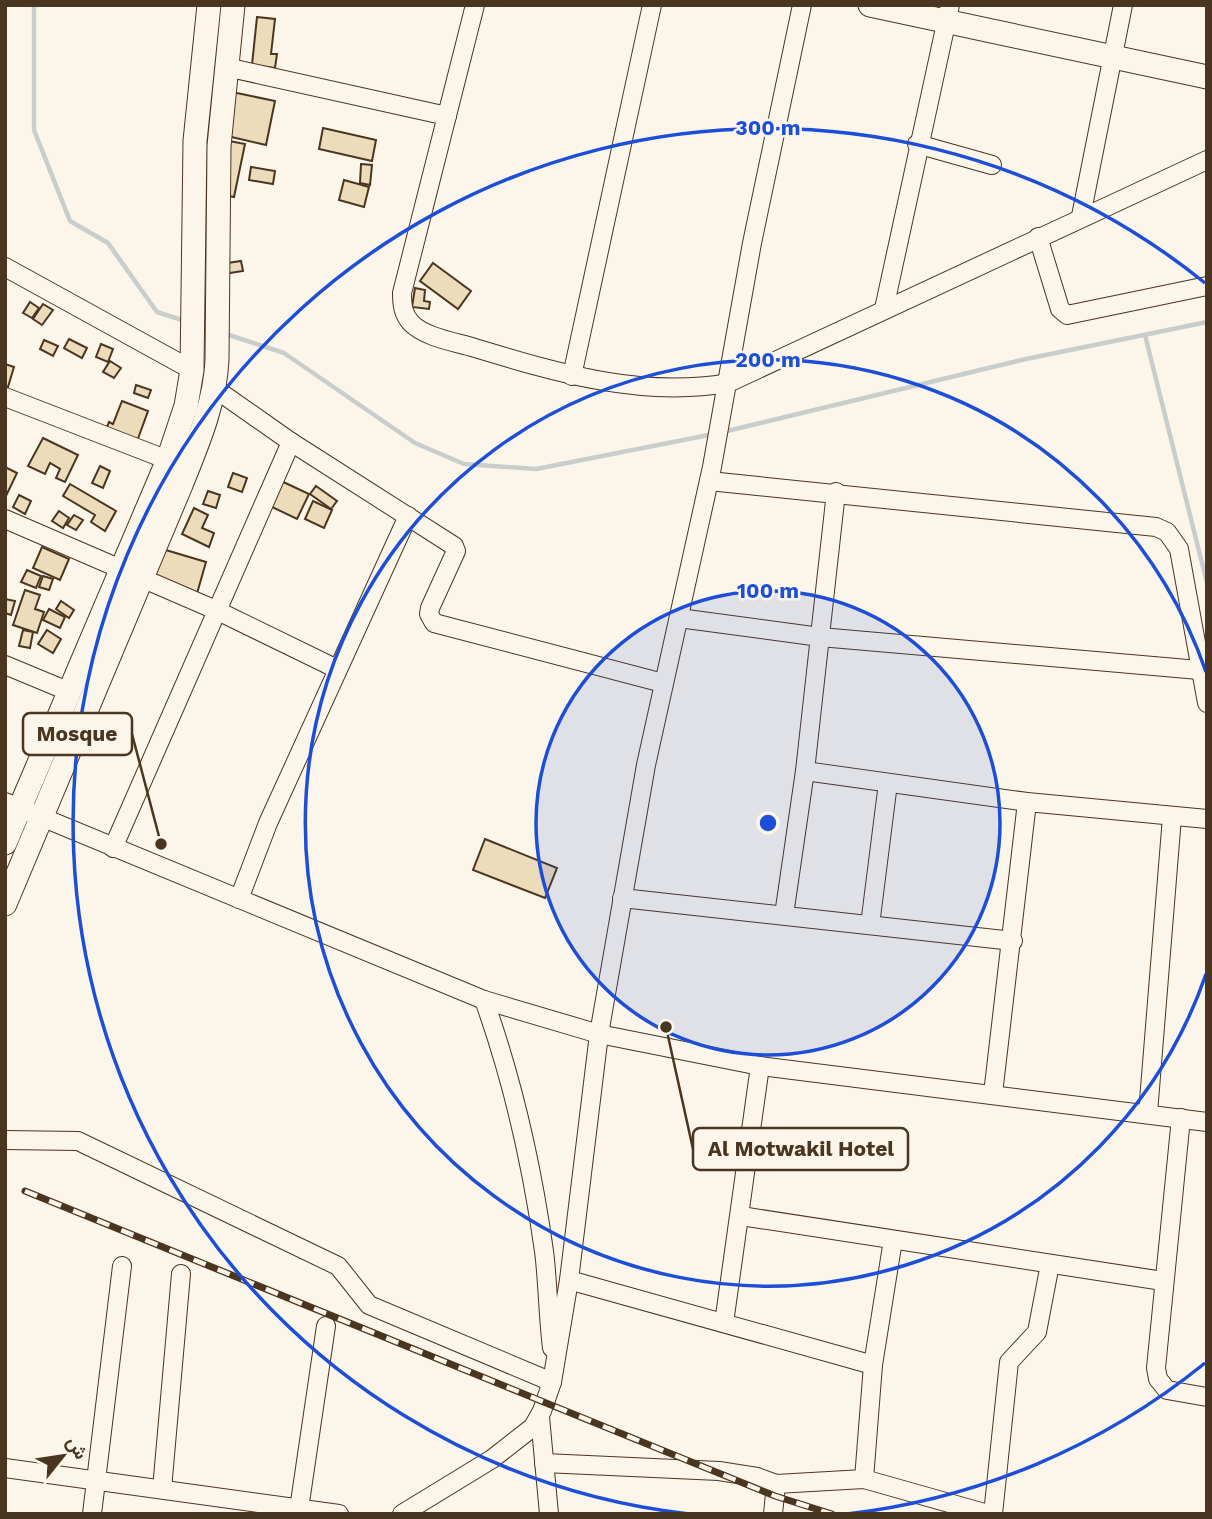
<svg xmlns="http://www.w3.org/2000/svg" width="1212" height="1519" viewBox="0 0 1212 1519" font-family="'Work Sans',Vazirmatn,sans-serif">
  <rect width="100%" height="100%" fill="#fbf6e9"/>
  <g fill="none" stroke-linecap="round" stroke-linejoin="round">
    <!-- stream -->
    <g stroke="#c9cecd" stroke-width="4.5">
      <polyline points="34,5 34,130 70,221 108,243 157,312 185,321"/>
      <polyline points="223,333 284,353 415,443 464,464 536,469 714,434"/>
      <polyline points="1145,335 1207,583"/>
      <polyline points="723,432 1026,359 1207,322"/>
    </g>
  </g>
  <!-- building -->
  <g fill="#ecdcbc" stroke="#4a3520" stroke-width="2">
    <polygon points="257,17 275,19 271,54 277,54 275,68 252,65"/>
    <polygon points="232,92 275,101 266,145 223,135"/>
    <polygon points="323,128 376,140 372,161 319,149"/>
    <polygon points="224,140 245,144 234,197 213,193"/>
    <polygon points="361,164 372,165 370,185 360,183"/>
    <polygon points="251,167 275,171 273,184 249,180"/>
    <polygon points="344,180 369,187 364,207 339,200"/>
    <polygon points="241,261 243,271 223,274 221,264"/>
    <polygon points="433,263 471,291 458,309 420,281"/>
    <polygon points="415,288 425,290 424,301 430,302 429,309 412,307"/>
    <polygon points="30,302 39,308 32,318 23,313"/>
    <polygon points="43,304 53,310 42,325 33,319"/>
    <polygon points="69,339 87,348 82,358 64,348"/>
    <polygon points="44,340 58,346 53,356 40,349"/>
    <polygon points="101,344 113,349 108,362 96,357"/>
    <polygon points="110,361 121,368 114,378 103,372"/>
    <polygon points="5,364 14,367 8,387 5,386"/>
    <polygon points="136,385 151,390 148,398 134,393"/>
    <polygon points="122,401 148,411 136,444 105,432 109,422 113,424"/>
    <polygon points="43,438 78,455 65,482 56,478 60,469 50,463 45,474 28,466"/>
    <polygon points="100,466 110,471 103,488 92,483"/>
    <polygon points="5,467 17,473 5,498"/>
    <polygon points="233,473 247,478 242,492 228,487"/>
    <polygon points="279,480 309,494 297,519 268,505"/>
    <polygon points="70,484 116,511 105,531 91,522 95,515 63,496"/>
    <polygon points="316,486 337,501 331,509 310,494"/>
    <polygon points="208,491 220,495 216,508 203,504"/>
    <polygon points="19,495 31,501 25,514 13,507"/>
    <polygon points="313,501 332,510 324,528 305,519"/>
    <polygon points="194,508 208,515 202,528 214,533 209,547 182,534"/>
    <polygon points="59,511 69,518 63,528 52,521"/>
    <polygon points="74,515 83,520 76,530 67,525"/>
    <polygon points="42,547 69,559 60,580 33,568"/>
    <polygon points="159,548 206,562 196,597 148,583"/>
    <polygon points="27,570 41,576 36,588 21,582"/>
    <polygon points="43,576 53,579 49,590 39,587"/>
    <polygon points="25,590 40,595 35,609 44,612 37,633 13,625"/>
    <polygon points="5,599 15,601 11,615 5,613"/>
    <polygon points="61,601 74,610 69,618 56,609"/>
    <polygon points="49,609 65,617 60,628 43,620"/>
    <polygon points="23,630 33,632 30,648 19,646"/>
    <polygon points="47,630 61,639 53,653 38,644"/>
    <polygon points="485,839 557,868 545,898 473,870"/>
  </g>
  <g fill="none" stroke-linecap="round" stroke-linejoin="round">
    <!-- minor casing -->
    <g stroke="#4a3520" stroke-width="20">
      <g id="minor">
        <path d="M475,5l-73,288c0,12 1,21 9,30 15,15 45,19 64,25 83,25 166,50 253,35l479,-223"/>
        <polyline points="226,67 447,116"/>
        <polyline points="917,144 992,165"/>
        <polyline points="1081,216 1123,5"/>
        <polyline points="1038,237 1060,309 1067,315 1207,286"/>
        <polyline points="5,267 192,370"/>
        <polyline points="884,309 950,5"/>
        <polyline points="572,376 652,5"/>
        <polyline points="214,388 291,442 454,546 456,551 430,608 429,614 434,623 663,683"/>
        <polyline points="5,397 168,460"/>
        <polyline points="709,481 1156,527 1167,532 1179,549 1207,703"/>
        <polyline points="5,519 218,611 337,669"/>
        <polyline points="679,618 820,637 1199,670"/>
        <polyline points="5,665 70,692"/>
        <polyline points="805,771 1027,802 1207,819"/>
        <polyline points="5,802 484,1000 599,1034 760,1066 1207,1122"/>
        <polyline points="113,848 291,442"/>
        <polyline points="622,898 1013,941"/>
        <polyline points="239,899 268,823 408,516"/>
        <polyline points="784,915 805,771 836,492"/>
        <polyline points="870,925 888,783"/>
        <path d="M484,1000c29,81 48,166 60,251 4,32 4,65 8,97"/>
        <polyline points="993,1094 1027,802"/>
        <polyline points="1148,1113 1172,817"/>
        <polyline points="1181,1118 1156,1368 1158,1379 1167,1390 1207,1397"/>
        <polyline points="5,1140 78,1141 338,1266 369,1305 552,1382"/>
        <polyline points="741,1216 1163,1281"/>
        <polyline points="569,1280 873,1365"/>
        <polyline points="724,1323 760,1066"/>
        <polyline points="540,1417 549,1514"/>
        <polyline points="544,1463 719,1471 757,1477 776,1484 864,1479 988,1514"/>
        <polyline points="5,1468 339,1514"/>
        <polyline points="864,1479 873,1365 893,1240"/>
        <polyline points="162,1489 181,1274"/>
        <polyline points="299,1509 326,1326"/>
        <polyline points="92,1514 122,1266"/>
        <polyline points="402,1514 492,1459 533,1427 542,1411 552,1382 569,1280 599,1034 646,765 712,467 752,243 802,5"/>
        <polyline points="773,1514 776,1484"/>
        <polyline points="993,1514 1009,1362 1037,1332 1050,1264"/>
      </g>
    </g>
    <!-- major casing -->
    <g stroke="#4a3520" stroke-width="25">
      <g id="major">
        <polyline points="870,5 1207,77"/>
        <polyline points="5,843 168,460 186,406 192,370 195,141 209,5"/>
        <path d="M5,904l176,-419c16,-40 34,-81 36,-125l2,-214 14,-141"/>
      </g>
    </g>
    <!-- minor -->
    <use href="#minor" stroke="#fbf6e9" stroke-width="18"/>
    <!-- major -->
    <use href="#major" stroke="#fbf6e9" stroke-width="23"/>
    <!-- rail casing -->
    <g stroke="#4a3520" stroke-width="7">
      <polyline id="rail" points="25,1191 775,1496 832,1514"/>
    </g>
    <!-- rail -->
    <use href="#rail" stroke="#fbf6e9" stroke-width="4.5" stroke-dasharray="13" stroke-linecap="butt"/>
  </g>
  <!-- distance rings -->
  <circle cx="768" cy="823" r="232" fill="#1d4ed8" fill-opacity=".12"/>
  <g fill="none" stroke="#1d4ed8" stroke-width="3.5">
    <circle cx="768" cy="823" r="232"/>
    <path d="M1206 974A463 463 0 1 1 1206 672"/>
    <path d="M1205 1363A695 695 0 0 1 847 1514M689 1514A695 695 0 1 1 1205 283"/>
  </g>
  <circle cx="768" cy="823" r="10" fill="#1d4ed8" stroke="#fbf6e9" stroke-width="3.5"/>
  <g font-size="21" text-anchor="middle" font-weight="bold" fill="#1d4ed8" stroke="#fbf6e9" stroke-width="5" stroke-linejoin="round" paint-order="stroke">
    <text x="768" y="135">300 m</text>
    <text x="768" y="367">200 m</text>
    <text x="768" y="598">100 m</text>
  </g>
  <!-- callouts -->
  <path fill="none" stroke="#4a3520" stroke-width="2.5" d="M161 844L132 734M666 1027L693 1149"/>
  <g fill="#4a3520" stroke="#fbf6e9" stroke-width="2.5">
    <circle cx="161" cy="844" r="7"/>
    <circle cx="666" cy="1027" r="7"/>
  </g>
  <g fill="#fbf6e9" stroke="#4a3520" stroke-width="2.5">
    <rect x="23" y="713" width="109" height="42" rx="7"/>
    <rect x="693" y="1128" width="215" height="42" rx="7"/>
  </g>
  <g font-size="21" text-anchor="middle" font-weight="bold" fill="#4a3520">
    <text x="77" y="741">Mosque</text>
    <text x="801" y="1156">Al Motwakil Hotel</text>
  </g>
  <!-- border -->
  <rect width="1212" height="1519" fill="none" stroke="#4a3520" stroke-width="14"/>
  <!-- north arrow -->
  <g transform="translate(63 1456) rotate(60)" stroke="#fbf6e9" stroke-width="5" paint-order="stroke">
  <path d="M0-5L12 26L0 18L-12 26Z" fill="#4a3520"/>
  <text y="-10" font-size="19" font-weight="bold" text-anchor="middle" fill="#4a3520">ش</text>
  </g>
</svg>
